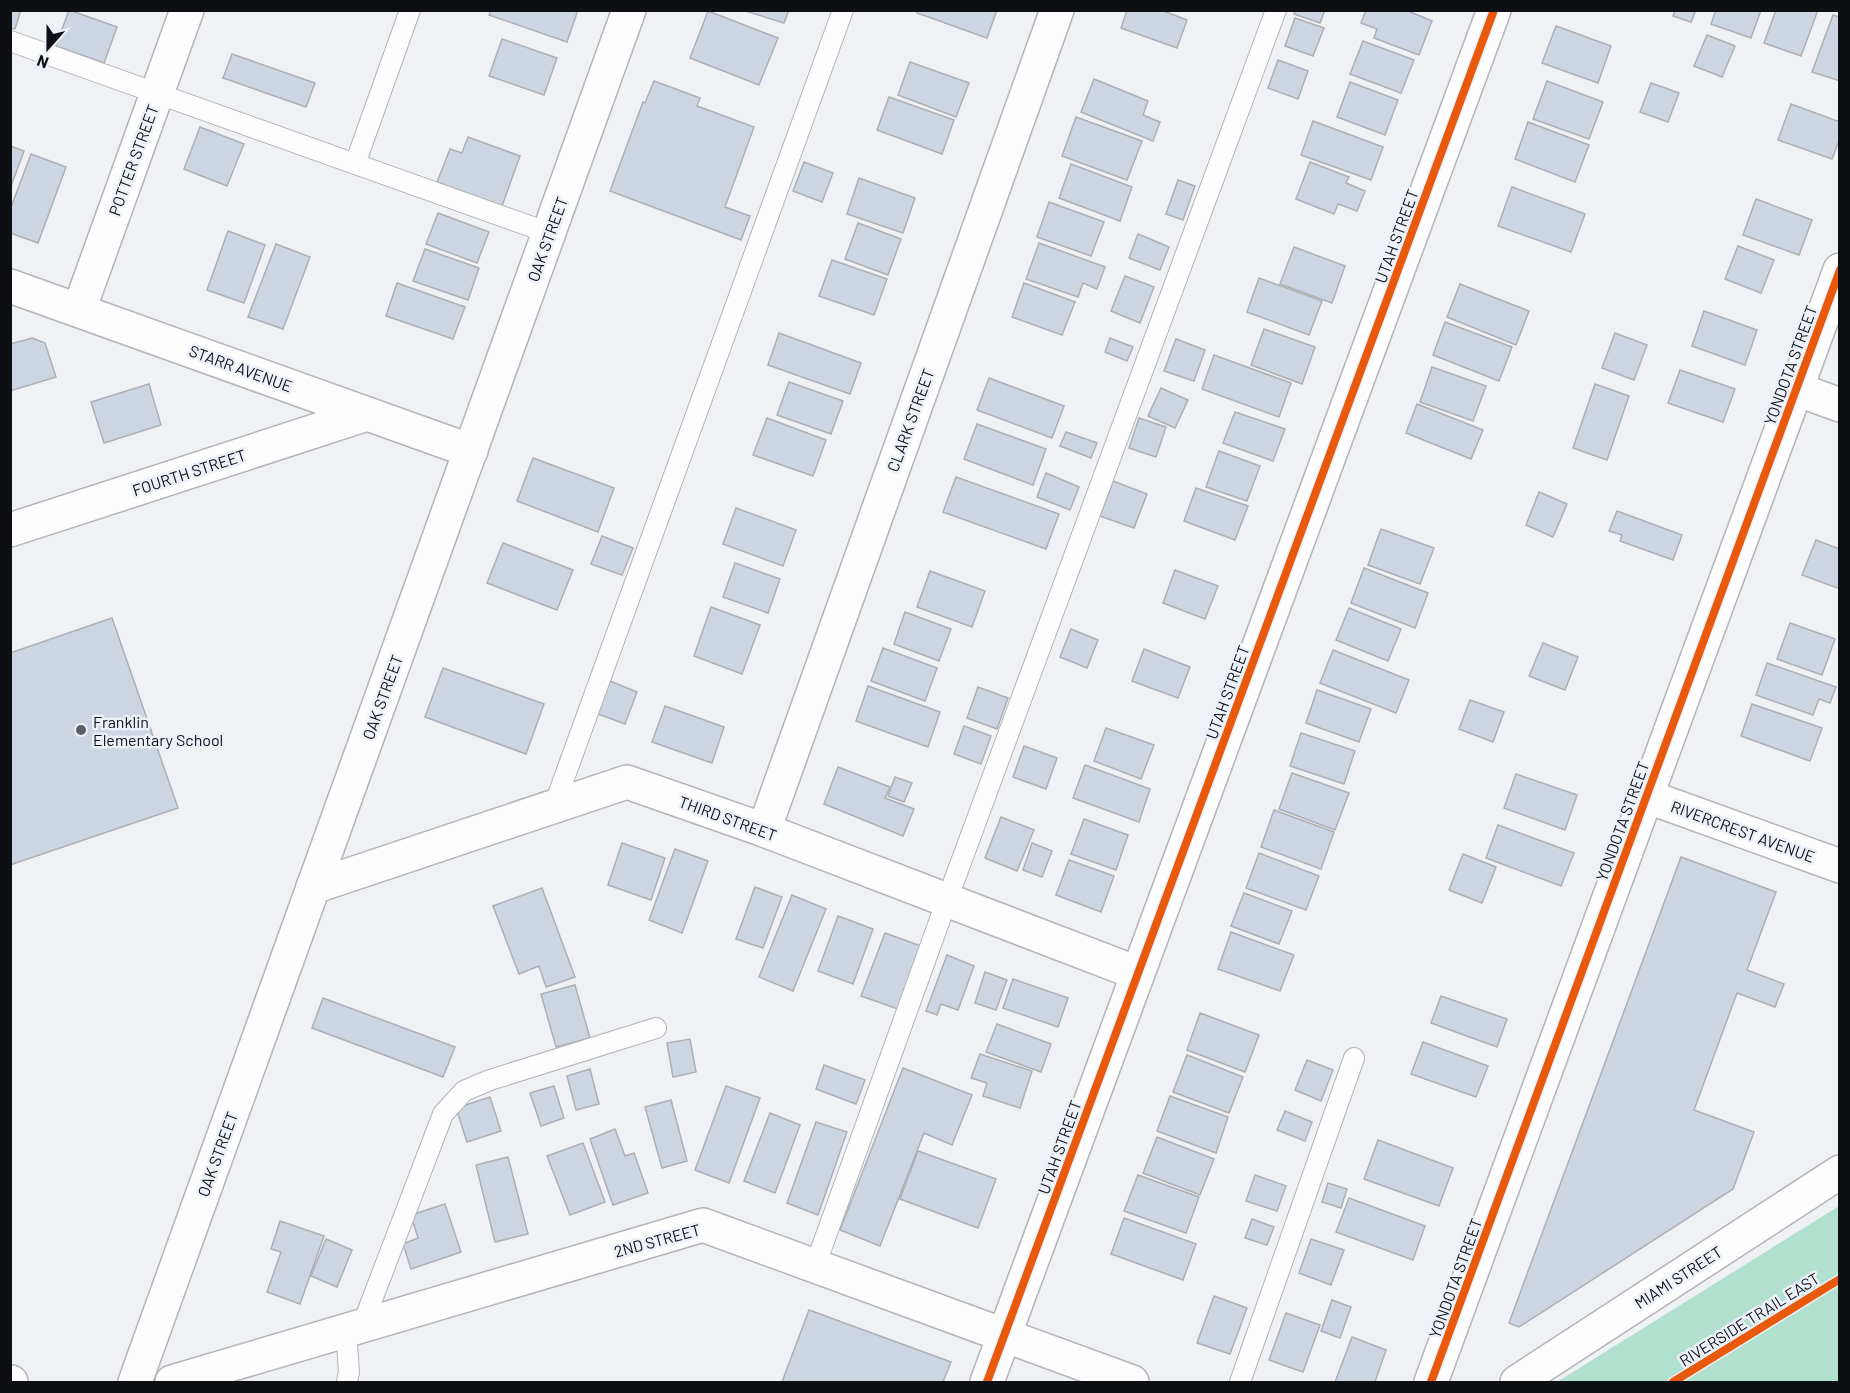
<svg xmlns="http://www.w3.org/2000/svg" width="1850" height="1393" viewBox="0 0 1850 1393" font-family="Barlow,sans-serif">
  <rect width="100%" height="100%" fill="#eff1f5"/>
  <!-- green -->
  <polygon fill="#b2e0ce" points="1839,1206 1839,1382 1557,1382"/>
  <!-- building -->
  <g fill="#cdd4e2" stroke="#aeafb2" stroke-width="1.5">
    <polygon points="10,10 21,10 15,29 10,28"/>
    <polygon points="69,10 117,27 104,63 56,46"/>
    <polygon points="491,10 578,10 567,42 489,15"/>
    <polygon points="742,10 789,10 784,23"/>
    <polygon points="918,10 997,10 987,38 917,13"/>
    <polygon points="1127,10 1161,10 1187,20 1177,48 1121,28"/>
    <polygon points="1295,10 1325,10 1320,23 1294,14"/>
    <polygon points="1366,10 1406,10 1432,21 1419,55 1374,38 1377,29 1361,23"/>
    <polygon points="1675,10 1696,10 1691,22 1673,16"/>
    <polygon points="1716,10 1761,10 1751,38 1711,24"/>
    <polygon points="1776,10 1818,10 1801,56 1764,43"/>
    <polygon points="708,11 778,38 759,85 690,58"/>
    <polygon points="1833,15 1840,17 1840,81 1812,72"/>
    <polygon points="1295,18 1324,28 1313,56 1285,46"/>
    <polygon points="1556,26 1611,46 1598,83 1542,63"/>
    <polygon points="1707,35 1735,46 1722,77 1694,66"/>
    <polygon points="502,39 557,58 544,95 489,76"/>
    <polygon points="1363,41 1414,60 1401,93 1350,74"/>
    <polygon points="232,54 315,83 306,107 223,78"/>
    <polygon points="1278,60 1308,71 1298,99 1268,88"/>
    <polygon points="910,62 969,83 956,117 898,95"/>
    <polygon points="1094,79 1148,101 1143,115 1160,122 1153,141 1081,112"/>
    <polygon points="654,81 700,98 697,106 754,127 725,207 750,216 741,240 610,191 643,102 645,103"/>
    <polygon points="1547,81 1603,102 1589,139 1533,119"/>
    <polygon points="1350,82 1398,100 1385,135 1337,117"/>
    <polygon points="1651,83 1679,93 1668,122 1640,112"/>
    <polygon points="889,97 954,120 942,154 877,130"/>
    <polygon points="1791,104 1840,122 1840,138 1832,159 1778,140"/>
    <polygon points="1076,117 1142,141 1127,180 1062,156"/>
    <polygon points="1313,121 1383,147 1371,180 1301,155"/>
    <polygon points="1528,122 1589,145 1575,182 1515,159"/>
    <polygon points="200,127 244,144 227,186 184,169"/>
    <polygon points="468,137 520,156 502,206 437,182 450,149 462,153"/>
    <polygon points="10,146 24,151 10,189"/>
    <polygon points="31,154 66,167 38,243 10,233 10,210"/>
    <polygon points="804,162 833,173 822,202 793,191"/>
    <polygon points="1310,162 1349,177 1346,183 1365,191 1357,211 1338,204 1334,214 1296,199"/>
    <polygon points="1071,164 1132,187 1120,221 1059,198"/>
    <polygon points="859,178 915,198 903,233 847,214"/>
    <polygon points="1178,180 1195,186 1183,220 1166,214"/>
    <polygon points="1512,187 1585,214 1571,252 1498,226"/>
    <polygon points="1756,199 1812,220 1799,255 1743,235"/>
    <polygon points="1049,202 1104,222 1091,256 1037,237"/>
    <polygon points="438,213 489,232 477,263 426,244"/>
    <polygon points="858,223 901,239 888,275 845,259"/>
    <polygon points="228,231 265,245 244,303 207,290"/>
    <polygon points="1138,234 1169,247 1160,270 1129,258"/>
    <polygon points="1039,243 1105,267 1097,289 1083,283 1078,297 1026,279"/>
    <polygon points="276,244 310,257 283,329 248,317"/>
    <polygon points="1738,246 1774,260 1761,293 1725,279"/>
    <polygon points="1294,247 1345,266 1332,303 1280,284"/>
    <polygon points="425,249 479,268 468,300 413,281"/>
    <polygon points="832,260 887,279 874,315 819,296"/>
    <polygon points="1125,276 1154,287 1140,323 1111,311"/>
    <polygon points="1259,278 1322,301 1309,335 1247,312"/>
    <polygon points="397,283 465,307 453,339 386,316"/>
    <polygon points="1024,283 1075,302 1062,335 1012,317"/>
    <polygon points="1460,284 1529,311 1516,345 1447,317"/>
    <polygon points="1704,311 1757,330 1745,365 1692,346"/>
    <polygon points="1445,322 1512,347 1499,381 1433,355"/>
    <polygon points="1264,329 1315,347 1302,384 1251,365"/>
    <polygon points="779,333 861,363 850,394 768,365"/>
    <polygon points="1615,333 1647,345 1634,380 1602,368"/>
    <polygon points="32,338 45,343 56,377 10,391 10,344"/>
    <polygon points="1110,338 1133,347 1127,361 1105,352"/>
    <polygon points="1176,339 1205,350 1194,381 1164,371"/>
    <polygon points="1214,355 1291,383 1279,417 1202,389"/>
    <polygon points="1432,367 1486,386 1473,421 1420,402"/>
    <polygon points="1680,370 1735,389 1723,422 1668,403"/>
    <polygon points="989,378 1064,406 1052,438 977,410"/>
    <polygon points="789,382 843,401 831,434 777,415"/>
    <polygon points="149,384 161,425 104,443 91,402"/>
    <polygon points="1595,384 1629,396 1607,460 1573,448"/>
    <polygon points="1161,388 1188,400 1175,428 1148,416"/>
    <polygon points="1417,404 1483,430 1471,459 1406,433"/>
    <polygon points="1235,412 1285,429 1273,461 1223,443"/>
    <polygon points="767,418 826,440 813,476 753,455"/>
    <polygon points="1139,418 1166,427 1156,457 1129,448"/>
    <polygon points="977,424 1046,449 1033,485 964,459"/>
    <polygon points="1066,432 1097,443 1091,458 1060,446"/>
    <polygon points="1219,451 1260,466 1247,501 1206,487"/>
    <polygon points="533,458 614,488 598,532 517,501"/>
    <polygon points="1046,473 1079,487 1070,510 1037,497"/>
    <polygon points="956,477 1059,514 1046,549 943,512"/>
    <polygon points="1113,481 1147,494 1134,528 1100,516"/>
    <polygon points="1196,488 1248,506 1235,540 1184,521"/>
    <polygon points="1539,492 1567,504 1553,537 1526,525"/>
    <polygon points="736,508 796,530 783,566 723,544"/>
    <polygon points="1617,511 1682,535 1673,560 1620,541 1622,535 1609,531"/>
    <polygon points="1381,529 1434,548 1420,584 1368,565"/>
    <polygon points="602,536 633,548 622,575 591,564"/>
    <polygon points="1816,540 1840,549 1840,589 1802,575"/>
    <polygon points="503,543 573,570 557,610 487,583"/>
    <polygon points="735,563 780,579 768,613 723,597"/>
    <polygon points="1364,568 1428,593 1415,628 1351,603"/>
    <polygon points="1175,570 1218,586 1205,619 1163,603"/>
    <polygon points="930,571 985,591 972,627 917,607"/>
    <polygon points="711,607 760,625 742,674 694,656"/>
    <polygon points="1349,608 1401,629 1388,661 1336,640"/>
    <polygon points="905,612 951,629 939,661 894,644"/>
    <polygon points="112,618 178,808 10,865 10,653"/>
    <polygon points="1790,623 1835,639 1822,675 1777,659"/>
    <polygon points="1071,629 1098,640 1087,668 1060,657"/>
    <polygon points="1543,643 1578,657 1565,690 1529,676"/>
    <polygon points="883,648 937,668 925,701 871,681"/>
    <polygon points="1144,649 1190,667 1178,698 1132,681"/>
    <polygon points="1333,650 1409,680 1396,713 1320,683"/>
    <polygon points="1767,663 1836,687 1830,703 1819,699 1813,715 1756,695"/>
    <polygon points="443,668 544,704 526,754 425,717"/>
    <polygon points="610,681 637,692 625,724 598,714"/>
    <polygon points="868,686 940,712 928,747 856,721"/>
    <polygon points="978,687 1008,698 997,729 967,718"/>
    <polygon points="1317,690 1371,709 1359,742 1306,723"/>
    <polygon points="1470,700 1504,712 1493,742 1459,729"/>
    <polygon points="1752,704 1822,728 1810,761 1741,736"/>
    <polygon points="665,706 724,727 712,763 652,742"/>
    <polygon points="964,726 991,736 981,764 954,754"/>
    <polygon points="1106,728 1154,745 1141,779 1094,761"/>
    <polygon points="1301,733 1355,751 1344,784 1290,766"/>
    <polygon points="1024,746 1057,758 1046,789 1013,777"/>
    <polygon points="1085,765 1150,789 1139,822 1073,798"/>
    <polygon points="838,767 890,787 885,798 914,809 903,836 824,804"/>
    <polygon points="1292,773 1349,793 1335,830 1279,809"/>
    <polygon points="1516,774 1577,795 1565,830 1504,808"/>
    <polygon points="895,777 912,783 904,802 888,796"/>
    <polygon points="1274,810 1334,832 1321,869 1261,847"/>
    <polygon points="1001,817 1034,830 1017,871 985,858"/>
    <polygon points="1084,819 1128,835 1116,870 1071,854"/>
    <polygon points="1498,825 1574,853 1561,886 1486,858"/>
    <polygon points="622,843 665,858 651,900 608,885"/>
    <polygon points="1032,843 1052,851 1042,877 1023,870"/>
    <polygon points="675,849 708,861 682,933 649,920"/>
    <polygon points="1259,853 1319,876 1306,910 1246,888"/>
    <polygon points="1463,854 1496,867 1482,903 1449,890"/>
    <polygon points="1681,857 1776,892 1747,970 1784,984 1775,1007 1737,993 1694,1110 1754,1132 1733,1189 1519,1327 1509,1323"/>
    <polygon points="1069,860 1114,876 1101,912 1056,895"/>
    <polygon points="755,887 782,897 763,948 736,939"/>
    <polygon points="542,888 575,977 546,987 539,966 519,974 493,906"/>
    <polygon points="1244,893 1292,911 1279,944 1231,926"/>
    <polygon points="792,895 826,909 793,991 759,977"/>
    <polygon points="838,916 873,929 853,984 818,971"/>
    <polygon points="1231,932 1294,955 1280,991 1218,969"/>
    <polygon points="885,933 921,946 898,1009 861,996"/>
    <polygon points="947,955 974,966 958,1010 941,1004 937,1015 926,1011"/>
    <polygon points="985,972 1007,980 996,1010 975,1003"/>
    <polygon points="1013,979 1068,998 1058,1027 1003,1008"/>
    <polygon points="575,985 590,1038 556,1047 541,994"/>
    <polygon points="1441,996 1507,1019 1497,1047 1431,1023"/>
    <polygon points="323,998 455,1047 443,1077 312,1028"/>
    <polygon points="1200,1013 1259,1035 1245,1072 1187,1050"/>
    <polygon points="997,1024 1051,1044 1041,1072 986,1052"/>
    <polygon points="690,1039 696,1072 673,1077 667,1043"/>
    <polygon points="1423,1042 1488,1066 1476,1097 1411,1074"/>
    <polygon points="980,1054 1032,1071 1020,1108 983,1096 987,1083 971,1078"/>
    <polygon points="1187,1055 1243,1077 1229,1113 1173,1092"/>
    <polygon points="1307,1060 1333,1070 1321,1101 1295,1090"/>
    <polygon points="824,1065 865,1080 856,1104 816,1089"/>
    <polygon points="903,1068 972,1095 952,1145 924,1133 880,1246 840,1230"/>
    <polygon points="590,1069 599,1104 576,1110 567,1076"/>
    <polygon points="554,1086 564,1118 541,1126 530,1093"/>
    <polygon points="726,1086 760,1098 729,1183 695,1170"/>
    <polygon points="1170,1096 1228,1117 1216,1153 1157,1131"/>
    <polygon points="490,1097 501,1131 467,1142 456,1108"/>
    <polygon points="671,1100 687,1161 662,1168 645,1107"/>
    <polygon points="1285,1111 1312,1122 1305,1141 1277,1130"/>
    <polygon points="770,1113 800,1125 775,1193 744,1181"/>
    <polygon points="816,1122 847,1132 818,1215 787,1203"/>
    <polygon points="615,1129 625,1156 634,1153 648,1193 613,1205 590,1139"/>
    <polygon points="1157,1137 1214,1159 1200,1195 1143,1173"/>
    <polygon points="1378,1140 1453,1168 1439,1206 1364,1179"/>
    <polygon points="583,1143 605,1202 570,1215 547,1156"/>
    <polygon points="918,1151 996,1179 978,1228 900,1199"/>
    <polygon points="508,1157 528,1234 495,1242 476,1165"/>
    <polygon points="1138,1175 1199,1197 1186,1233 1124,1211"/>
    <polygon points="1255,1175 1286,1186 1277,1211 1246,1201"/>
    <polygon points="1328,1183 1347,1189 1341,1208 1322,1202"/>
    <polygon points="1349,1198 1425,1226 1413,1260 1336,1232"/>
    <polygon points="445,1204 461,1252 411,1269 403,1244 418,1238 411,1215"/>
    <polygon points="1124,1218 1196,1244 1183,1280 1111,1254"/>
    <polygon points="1252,1219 1274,1227 1267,1245 1245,1238"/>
    <polygon points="280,1221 324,1236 300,1304 267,1292 281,1252 271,1249"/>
    <polygon points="326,1239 352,1250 337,1287 311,1276"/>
    <polygon points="1311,1239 1344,1250 1331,1285 1299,1273"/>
    <polygon points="1214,1296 1247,1308 1230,1354 1197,1343"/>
    <polygon points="1332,1300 1351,1307 1340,1338 1321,1331"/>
    <polygon points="809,1310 951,1362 943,1382 782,1382"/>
    <polygon points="1286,1313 1320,1325 1303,1372 1269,1360"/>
    <polygon points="1352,1337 1386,1350 1375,1382 1335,1382"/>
  </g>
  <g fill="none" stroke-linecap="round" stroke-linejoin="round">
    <!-- service casing -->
    <g stroke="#b2b4b7" stroke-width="22">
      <g id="service">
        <polyline points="10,41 549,233"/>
        <polyline points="355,164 410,10"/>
        <polyline points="554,806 843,10"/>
        <polyline points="815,1266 947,900 1276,10"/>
        <polyline points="362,1326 443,1114 464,1091 490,1080 656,1028"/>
        <polyline points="346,1331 349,1372 347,1382"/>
        <polyline points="1240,1382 1354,1058"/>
      </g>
    </g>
    <!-- minor casing -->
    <g stroke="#b2b4b7" stroke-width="36">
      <g id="minor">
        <polyline points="79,310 187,10"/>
        <polyline points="1796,389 1840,405"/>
        <polyline points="10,530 367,414"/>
        <polyline points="1646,796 1840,866"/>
        <polyline points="764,830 1057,10"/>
        <polyline points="313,887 627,782 764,830 1137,973"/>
        <polyline points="10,1382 11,1382"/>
        <polyline points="172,1382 703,1225 1132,1382"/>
        <polyline points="987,1382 1494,10"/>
        <polyline points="1431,1382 1840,270"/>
      </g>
    </g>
    <!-- tertiary casing -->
    <g stroke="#b2b4b7" stroke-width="36">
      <polyline id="tertiary" points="1517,1382 1840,1172"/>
    </g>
    <!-- secondary casing -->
    <g stroke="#b2b4b7" stroke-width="36">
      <g id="secondary">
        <polyline points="10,286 471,451"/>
        <polyline points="135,1382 629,10"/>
      </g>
    </g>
    <!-- service -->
    <use href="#service" stroke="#fdfdfe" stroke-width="20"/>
    <!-- minor -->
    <use href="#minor" stroke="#fdfdfe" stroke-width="33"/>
    <!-- tertiary -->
    <use href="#tertiary" stroke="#fdfdfe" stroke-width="33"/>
    <!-- secondary -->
    <use href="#secondary" stroke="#fdfdfe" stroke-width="33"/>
    <!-- cycleway casing -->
    <g stroke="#ecf0f8" stroke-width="11">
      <g id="cycleway">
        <polyline points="987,1382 1494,10"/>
        <polyline points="1431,1382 1840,270"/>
        <polyline points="1673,1382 1840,1279"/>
      </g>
    </g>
    <!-- cycleway -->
    <use href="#cycleway" stroke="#e8590c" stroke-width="8"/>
  </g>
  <!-- markers -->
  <circle fill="#5d5e61" stroke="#ecf0f8" stroke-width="2" cx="81" cy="730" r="6"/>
  <g text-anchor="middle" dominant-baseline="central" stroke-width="5" stroke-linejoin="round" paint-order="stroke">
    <!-- street labels -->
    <g font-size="16" fill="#0e0f12" stroke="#ecf0f8">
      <text transform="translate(133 160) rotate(-70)">POTTER STREET</text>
      <text transform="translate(1396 236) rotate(-70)">UTAH STREET</text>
      <text transform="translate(547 239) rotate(-70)">OAK STREET</text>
      <text transform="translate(1790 365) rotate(-70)">YONDOTA STREET</text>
      <text transform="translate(241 368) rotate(20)">STARR AVENUE</text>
      <text transform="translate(910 420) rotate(-70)">CLARK STREET</text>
      <text transform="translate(189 472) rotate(-18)">FOURTH STREET</text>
      <text transform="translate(1227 692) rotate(-70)">UTAH STREET</text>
      <text transform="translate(382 697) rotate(-70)">OAK STREET</text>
      <text transform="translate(728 818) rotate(20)">THIRD STREET</text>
      <text transform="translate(1622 821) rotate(-70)">YONDOTA STREET</text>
      <text transform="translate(1743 831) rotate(20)">RIVERCREST AVENUE</text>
      <text transform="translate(1059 1147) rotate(-70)">UTAH STREET</text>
      <text transform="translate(217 1154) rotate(-70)">OAK STREET</text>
      <text transform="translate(657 1240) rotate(-15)">2ND STREET</text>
      <text transform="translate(1678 1277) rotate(-33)">MIAMI STREET</text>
      <text transform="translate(1455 1278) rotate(-70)">YONDOTA STREET</text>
      <text transform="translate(1749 1319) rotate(-32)">RIVERSIDE TRAIL EAST</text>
    </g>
    <!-- poi labels -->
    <g font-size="16" fill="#0e0f12" stroke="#ecf0f8" text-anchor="start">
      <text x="93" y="721">Franklin<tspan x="93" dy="18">Elementary School</tspan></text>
    </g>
  </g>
  <!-- border -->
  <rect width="1850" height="1393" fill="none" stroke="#0e0f12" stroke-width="24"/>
  <!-- north arrow -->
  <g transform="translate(48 48) rotate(201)" stroke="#ecf0f8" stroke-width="4.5" paint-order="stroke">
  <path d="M0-4.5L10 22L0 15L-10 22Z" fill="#0e0f12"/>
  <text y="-9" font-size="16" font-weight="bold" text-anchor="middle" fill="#0e0f12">N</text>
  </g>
</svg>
